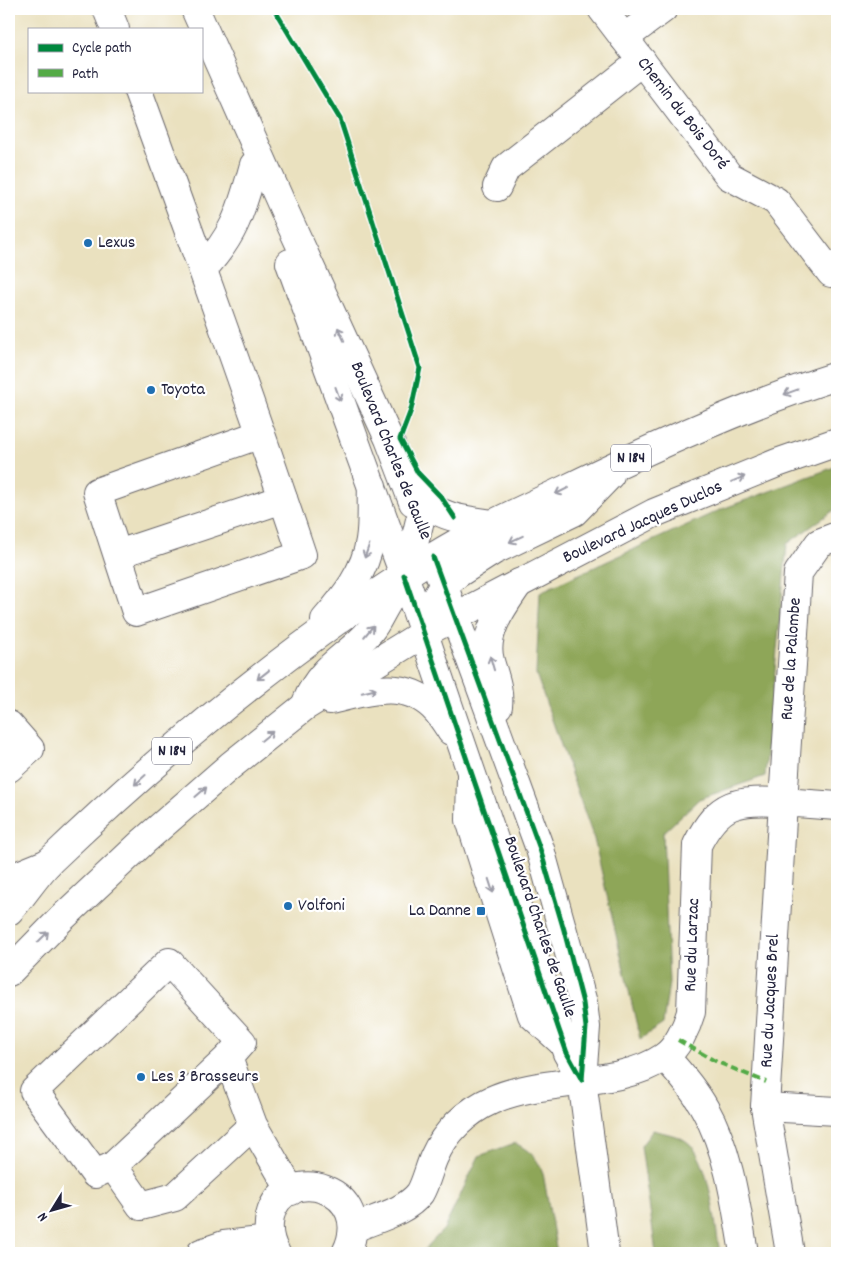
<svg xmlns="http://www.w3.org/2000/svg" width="846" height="1262" viewBox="0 0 846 1262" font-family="Dekko,sans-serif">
  <rect width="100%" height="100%" fill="#fff"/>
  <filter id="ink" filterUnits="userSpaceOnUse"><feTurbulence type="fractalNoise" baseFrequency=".02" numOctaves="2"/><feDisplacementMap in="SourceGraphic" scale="10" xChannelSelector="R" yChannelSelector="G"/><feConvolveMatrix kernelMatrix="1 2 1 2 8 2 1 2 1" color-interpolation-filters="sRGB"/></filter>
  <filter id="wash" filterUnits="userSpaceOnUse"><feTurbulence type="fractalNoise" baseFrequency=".0096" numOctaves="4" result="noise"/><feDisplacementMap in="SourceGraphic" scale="20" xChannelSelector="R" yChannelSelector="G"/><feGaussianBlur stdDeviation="1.12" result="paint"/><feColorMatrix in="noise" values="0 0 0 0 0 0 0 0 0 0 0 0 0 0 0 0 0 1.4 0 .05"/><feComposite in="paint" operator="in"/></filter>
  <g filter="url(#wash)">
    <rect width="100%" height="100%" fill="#eae1bf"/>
    <!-- forest -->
    <g fill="#8ea658" stroke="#58644a">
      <polygon points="837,466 837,508 787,544 765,776 699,799 663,833 669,983 663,1024 640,1039 594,839 536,674 540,592 722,509"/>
      <path d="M653,1130c10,3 25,5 33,11 24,15 29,85 34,112h-64l-15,-107z"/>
      <path d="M515,1143c15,8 22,14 28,30l14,80h-136l23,-24 35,-73z"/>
    </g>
  </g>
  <g filter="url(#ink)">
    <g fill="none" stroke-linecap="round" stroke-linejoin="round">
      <!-- minor casing -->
      <g stroke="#686569" stroke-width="30">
        <g id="minor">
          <polyline points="107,9 115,29"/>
          <polyline points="195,9 286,214 389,439 413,502"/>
          <polyline points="602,9 729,176 776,201 831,273"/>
          <polyline points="624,38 663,9"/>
          <path d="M138,91c56,154 112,308 164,464l-166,57 -39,-120 164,-58"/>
          <polyline points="497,187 506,168 642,61"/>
          <polyline points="290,263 404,575"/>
          <path d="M203,269c33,-36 38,-59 51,-104"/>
          <polyline points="118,554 283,499"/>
          <polyline points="9,725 30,749 9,768"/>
          <polyline points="471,775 470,820 532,1015 564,1044"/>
          <polyline points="9,879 48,863"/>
          <path d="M665,1057c15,16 29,32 40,52 24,42 31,96 39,144"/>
          <polyline points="765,1107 837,1111"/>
          <polyline points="253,1125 228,1058 242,1042 169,962 34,1091 95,1174 113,1166 141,1206 175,1197 253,1125 291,1191"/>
          <polyline points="113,1166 228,1058"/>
          <path d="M354,1228c20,-9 52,-16 66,-35 6,-10 9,-25 14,-36 11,-25 33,-46 58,-57 51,-23 127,-12 172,-43 13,-8 23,-31 27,-45l6,-167c22,-44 40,-45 86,-43l15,-229 21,-30 18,-7"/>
          <polyline points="201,1253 224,1245 270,1240"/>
          <path d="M276,1253c-7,-12 -9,-23 -6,-37 13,-55 108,-28 76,37"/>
          <polyline points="790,1253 765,1107 783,802 837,806"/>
        </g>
      </g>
      <!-- major casing -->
      <g stroke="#686569" stroke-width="30">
        <g id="major">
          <path d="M405,480c28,37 45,38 88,44"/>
          <polyline points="433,557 540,849 583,1003 586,1027 582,1080 605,1253"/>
          <polyline points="404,575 559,1030 567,1053 581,1078"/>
          <polyline points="434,601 443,586 457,574 493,551 574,512 610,475"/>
          <path d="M325,620c19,-22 41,-49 45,-80 3,-18 1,-37 2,-54"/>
          <path d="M330,700c35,-8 73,-22 103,7 7,6 13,16 18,24"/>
          <path d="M307,701c15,-36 40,-43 63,-70 6,-7 10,-16 14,-23 19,-32 28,-52 36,-88"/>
          <path d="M498,706c2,-17 -4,-30 -8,-45 -8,-28 14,-56 29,-78"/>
          <path d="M9,911c15,-16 26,-35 41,-50 117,-112 242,-217 380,-302 43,-27 89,-48 134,-69 89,-43 179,-84 273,-114"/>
          <polyline points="9,972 61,919 144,841 230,766 304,707 424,633 654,513 777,463 837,442"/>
        </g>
      </g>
      <!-- minor -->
      <use href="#minor" stroke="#fff" stroke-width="28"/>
      <!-- major -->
      <use href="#major" stroke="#fff" stroke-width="28"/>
      <!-- quiet -->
      <polyline stroke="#53aa46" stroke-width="4" stroke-dasharray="8 4" stroke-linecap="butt" points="678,1040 717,1062 766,1082"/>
      <!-- cycleway casing -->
      <g stroke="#fff" stroke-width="8">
        <g id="cycleway">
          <polyline points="274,9 340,119 420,368 411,410 400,439 418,473 441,497 455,518"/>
          <polyline points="433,557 540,849 564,930 583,1003 586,1027 582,1080"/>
          <polyline points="404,575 559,1030 567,1053 582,1080"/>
        </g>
      </g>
      <!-- cycleway -->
      <use href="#cycleway" stroke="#00873e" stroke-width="5"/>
    </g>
    <!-- one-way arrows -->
    <defs><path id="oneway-shaft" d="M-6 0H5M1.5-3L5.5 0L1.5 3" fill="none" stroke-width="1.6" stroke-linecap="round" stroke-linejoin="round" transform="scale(1.25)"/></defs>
    <g stroke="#9c9ca7">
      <use href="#oneway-shaft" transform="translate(341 334) rotate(-115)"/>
      <use href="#oneway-shaft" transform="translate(791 392) rotate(160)"/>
      <use href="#oneway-shaft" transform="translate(338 394) rotate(70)"/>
      <use href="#oneway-shaft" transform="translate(738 479) rotate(-22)"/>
      <use href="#oneway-shaft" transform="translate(562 491) rotate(154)"/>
      <use href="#oneway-shaft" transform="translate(516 539) rotate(155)"/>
      <use href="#oneway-shaft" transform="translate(367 551) rotate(109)"/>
      <use href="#oneway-shaft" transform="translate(369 631) rotate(-50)"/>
      <use href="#oneway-shaft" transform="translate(492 663) rotate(-106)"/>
      <use href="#oneway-shaft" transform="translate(263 675) rotate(142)"/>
      <use href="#oneway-shaft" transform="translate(369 691) rotate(-14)"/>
      <use href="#oneway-shaft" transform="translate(267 736) rotate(-39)"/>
      <use href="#oneway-shaft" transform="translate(140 780) rotate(138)"/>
      <use href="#oneway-shaft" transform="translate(201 792) rotate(-41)"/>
      <use href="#oneway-shaft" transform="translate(491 886) rotate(72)"/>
      <use href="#oneway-shaft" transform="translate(43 937) rotate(-45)"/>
    </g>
  </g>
  <!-- markers -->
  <g fill="#1f6fb2" stroke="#fff" stroke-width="2">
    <circle cx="88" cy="243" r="5"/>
    <circle cx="151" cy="390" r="5"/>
    <circle cx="288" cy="906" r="5"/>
    <rect x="476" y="906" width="10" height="10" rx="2.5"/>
    <circle cx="141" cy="1077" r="5"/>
  </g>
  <g text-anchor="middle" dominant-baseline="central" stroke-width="4.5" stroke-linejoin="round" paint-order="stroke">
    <!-- shield labels -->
    <g fill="#fff" stroke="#646476" stroke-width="1">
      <rect x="611" y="444.5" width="40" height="27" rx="4"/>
      <rect x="152" y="737.5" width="40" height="27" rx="4"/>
    </g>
    <g font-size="16" font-weight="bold" fill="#22223b">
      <text x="631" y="458">N 184</text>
      <text x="172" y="751">N 184</text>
    </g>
    <!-- street labels -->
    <g font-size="18" fill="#22223b" stroke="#fff">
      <text transform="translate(682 114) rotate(52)">Chemin du Bois Doré</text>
      <text transform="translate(390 451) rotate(68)">Boulevard Charles de Gaulle</text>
      <text transform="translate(643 523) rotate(-25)">Boulevard Jacques Duclos</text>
      <text transform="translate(792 659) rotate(-86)">Rue de la Palombe</text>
      <text transform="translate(539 927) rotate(71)">Boulevard Charles de Gaulle</text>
      <text transform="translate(693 945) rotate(-88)">Rue du Larzac</text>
      <text transform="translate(771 1001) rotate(-87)">Rue du Jacques Brel</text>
    </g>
    <!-- poi labels -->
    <g font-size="18" fill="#22223b" stroke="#fff" text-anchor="start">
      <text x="98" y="243">Lexus</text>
      <text x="161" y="390">Toyota</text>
      <text x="298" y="906">Volfoni</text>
      <text x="471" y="911" text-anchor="end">La Danne</text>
      <text x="151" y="1077">Les 3 Brasseurs</text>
    </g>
  </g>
  <!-- margin -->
  <rect width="846" height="1262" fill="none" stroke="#fff" stroke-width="30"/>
  <!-- legend -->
  <rect x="28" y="28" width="175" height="65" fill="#ffffff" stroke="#a7a7b1"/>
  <rect x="38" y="44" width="25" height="8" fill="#00873e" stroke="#a7a7b1"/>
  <text x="72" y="52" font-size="15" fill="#22223b">Cycle path</text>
  <rect x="38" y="69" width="25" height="8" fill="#53aa46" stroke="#a7a7b1"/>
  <text x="72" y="78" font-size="15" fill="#22223b">Path</text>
  <!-- north arrow -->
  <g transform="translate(52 1210) rotate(233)" stroke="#ffffff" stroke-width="4" paint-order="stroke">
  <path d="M0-4L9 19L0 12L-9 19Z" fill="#22223b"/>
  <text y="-8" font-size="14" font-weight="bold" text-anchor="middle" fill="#22223b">N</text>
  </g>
</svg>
